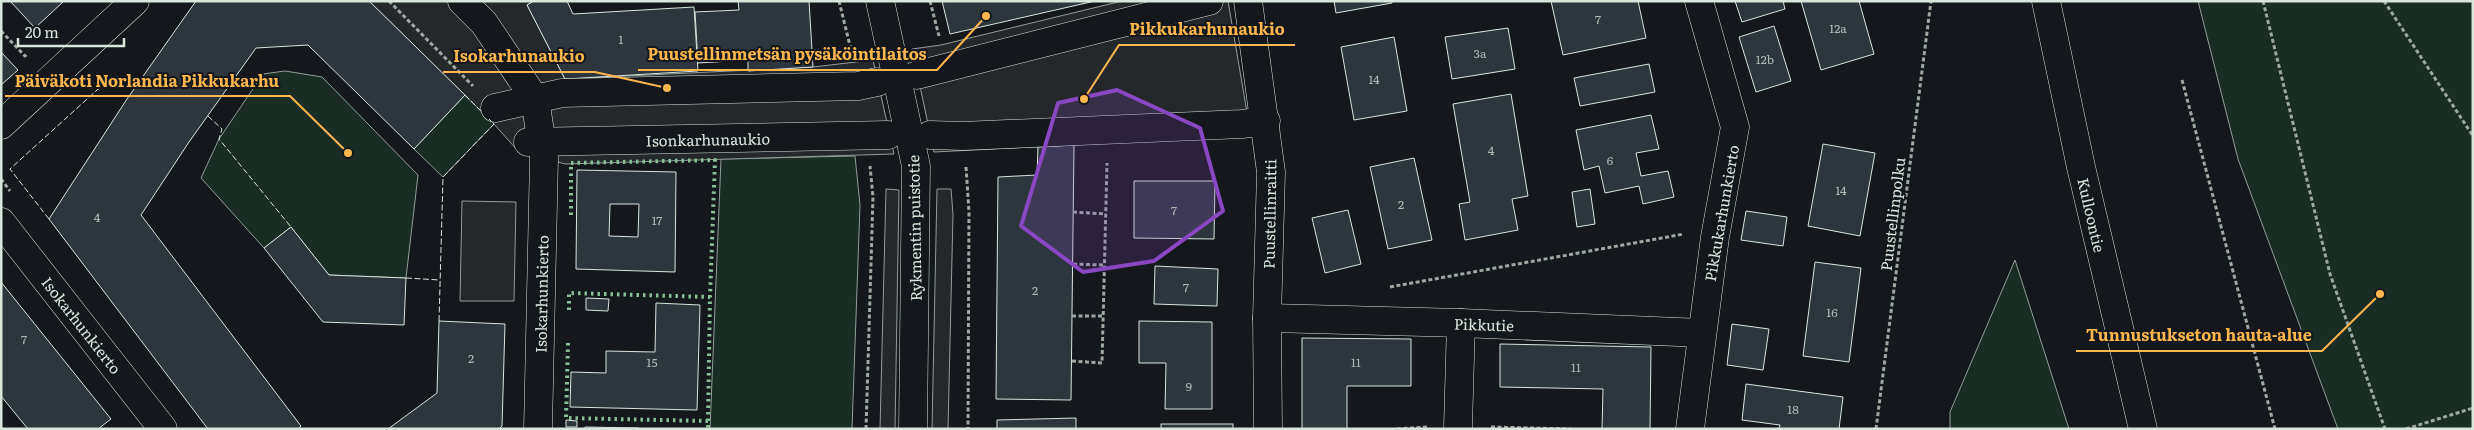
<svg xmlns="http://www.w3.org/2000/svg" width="2474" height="430" viewBox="0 0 2474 430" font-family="Literata,serif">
  <rect width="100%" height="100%" fill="#14181c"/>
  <!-- green -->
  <g fill="#1a2d24" stroke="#939e99">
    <polygon points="2198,1 2473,1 2473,429 2338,429 2238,159"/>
    <polygon points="285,71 322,77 418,175 406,278 329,275 291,227 264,248 201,178 219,139 263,74"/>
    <polygon points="465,95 494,124 443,177 414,149"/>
    <polygon points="855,156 860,205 852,429 710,429 721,159"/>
    <polygon points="2015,260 2069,429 1950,429 1950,412"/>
  </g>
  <!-- parking -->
  <g fill="#24282b" stroke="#939e99">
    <polygon points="369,1 534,1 527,5 565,79 813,67 873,60 894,154 565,164 544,158 518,151 494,124"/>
    <polygon points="1122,1 1228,1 1251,136 934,152 912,49 941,45"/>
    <polygon points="886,189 899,190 895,429 880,429"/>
    <polygon points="937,189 951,189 953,214 948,429 932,429"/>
    <polygon points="462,201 516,202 514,301 460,301"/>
  </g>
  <!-- building -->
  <g fill="#2c363c" stroke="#d8e6dc" fill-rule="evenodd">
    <polygon points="10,1 64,1 35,28"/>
    <polygon points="196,1 369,1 465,95 414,149 308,45 256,48 189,142 141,215 301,426 298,429 208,429 49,219 127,99"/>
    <polygon points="534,1 567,1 573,14 694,7 698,71 565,79 527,5"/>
    <polygon points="738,1 809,1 813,67 748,71 748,60 698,63 695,12 739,10"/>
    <polygon points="942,1 1095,1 950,34"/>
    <polygon points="1334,1 1392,1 1392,3 1336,13"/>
    <polygon points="1551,1 1638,1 1646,38 1563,55"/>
    <polygon points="1735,1 1783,1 1785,9 1742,22"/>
    <polygon points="1801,1 1859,1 1874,54 1821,70"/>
    <polygon points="1774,26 1791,81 1756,92 1739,37"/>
    <polygon points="1508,28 1515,69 1452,79 1445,37"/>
    <polygon points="1394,37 1407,111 1354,120 1341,47"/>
    <polygon points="1,52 18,70 1,85"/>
    <polygon points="1649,64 1655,92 1580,106 1574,78"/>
    <polygon points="1511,94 1528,196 1512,199 1518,230 1465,240 1459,204 1470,202 1453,104"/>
    <polygon points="1651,115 1659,149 1636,153 1641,176 1668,171 1674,197 1643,204 1639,186 1605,193 1599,166 1584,170 1576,130"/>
    <polygon points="1823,144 1875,153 1860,236 1808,226"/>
    <polygon points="1074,145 1071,400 996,399 998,177 1037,175 1038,147"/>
    <polygon points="1414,158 1432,240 1388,249 1370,167"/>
    <path d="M577,170l99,2 -1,100 -99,-3zM610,204h29l-1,33 -29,-1z"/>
    <polygon points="1134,181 1215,181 1214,239 1134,238"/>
    <polygon points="1590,189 1595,224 1577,227 1572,192"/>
    <polygon points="1348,210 1361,264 1325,273 1312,218"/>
    <polygon points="1746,211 1787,217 1783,246 1741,240"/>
    <polygon points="291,227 329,275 406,278 404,325 323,322 264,248"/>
    <polygon points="1815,262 1861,268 1849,362 1803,356"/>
    <polygon points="1155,266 1218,269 1217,306 1154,304"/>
    <polygon points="1,282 111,419 98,429 28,429 1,396"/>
    <polygon points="586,298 609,299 608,311 586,310"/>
    <polygon points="656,303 700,305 697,410 570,407 571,372 606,373 606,351 655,352"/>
    <polygon points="439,321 505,324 502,426 499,429 388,429 437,393"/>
    <polygon points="1139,321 1212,322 1212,409 1165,409 1166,363 1139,363"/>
    <polygon points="1732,324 1769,329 1763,370 1727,365"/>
    <polygon points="1302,338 1411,339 1411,386 1347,386 1347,429 1302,429"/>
    <polygon points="1500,344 1651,347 1650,429 1602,429 1603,389 1500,387"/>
    <polygon points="1746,384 1843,397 1839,429 1779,429 1780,425 1742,420"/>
    <polygon points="1076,418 1076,429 997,429 997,420"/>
    <polygon points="566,420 577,421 577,427 566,427"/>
    <rect x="1161" y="424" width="72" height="5"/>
    <polygon points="585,427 639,428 639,429 585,429"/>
  </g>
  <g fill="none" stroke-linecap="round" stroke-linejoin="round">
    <!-- minor casing -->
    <g stroke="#d8e6dc" stroke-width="29">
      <g id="minor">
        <polyline points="462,1 484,23 535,99 544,158 538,429"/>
        <polyline points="880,1 916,166 913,429"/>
        <polyline points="1248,1 1271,172 1267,318 1268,429"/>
        <polyline points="917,75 1209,1"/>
        <polyline points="495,108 562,93 858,86 877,82"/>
        <polyline points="1,125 135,1"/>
        <polyline points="930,135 963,136 1242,124 1266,121"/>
        <polyline points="528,142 888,135"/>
        <polyline points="1,222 163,429"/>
        <polyline points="1267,318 1461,323 1702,333"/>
        <polyline points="1458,427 1461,323"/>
        <polyline points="1690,429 1715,237 1735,127 1699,1"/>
      </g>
    </g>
    <!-- major casing -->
    <g stroke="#d8e6dc" stroke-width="29">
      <polyline id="major" points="2046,1 2081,167 2143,429"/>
    </g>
    <!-- path -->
    <g stroke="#9da8a2" stroke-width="3" stroke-dasharray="4 2.5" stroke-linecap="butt">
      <polyline points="389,1 473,86"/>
      <polyline points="839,1 852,54"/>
      <polyline points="930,1 939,36"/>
      <polyline points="2263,1 2330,274 2385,429"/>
      <polyline points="2384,1 2473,136"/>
      <polyline points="1,31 25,56 27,54"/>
      <polyline points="2182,80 2275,429"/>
      <polyline points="966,167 969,212 968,429"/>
      <polyline points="1,179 10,191"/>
      <polyline points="1073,212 1105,214"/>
      <polyline points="1073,264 1104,265"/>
      <polyline points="1390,287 1684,234"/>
      <polyline points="1072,316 1103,316"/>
      <polyline points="1072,361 1102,363 1107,163"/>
      <polyline points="1491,427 1571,429"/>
      <polyline points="866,429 873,197 870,166"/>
      <polyline points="1397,429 1427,427"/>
      <polyline points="1876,429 1931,1"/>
      <polyline points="2406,429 2473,408"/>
    </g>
    <!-- minor -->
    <use href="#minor" stroke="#14181c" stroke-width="28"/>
    <!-- major -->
    <use href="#major" stroke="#14181c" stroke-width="28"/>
    <!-- hedge -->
    <g stroke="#8ac095" stroke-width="4" stroke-dasharray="2.5 4" stroke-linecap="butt">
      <polyline points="571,215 571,163 715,160 710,297"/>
      <polyline points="569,310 569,293 710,297 708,421"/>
      <polyline points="568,343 566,418 708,421 708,429"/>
    </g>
    <!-- fence -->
    <g stroke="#d8e6dc" stroke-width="1" stroke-dasharray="6 2.5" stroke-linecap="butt">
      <polyline points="465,95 483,113"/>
      <polyline points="208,116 222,129 219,139 291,227"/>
      <polyline points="49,219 10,169 107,81"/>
      <polyline points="406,278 440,280"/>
      <polyline points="439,321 443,177 494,124 489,119"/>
    </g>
  </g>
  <!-- marked area -->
  <path fill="#8948c3" fill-opacity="0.2" stroke="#8948c3" stroke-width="4" stroke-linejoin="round" d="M1117,90l83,38 23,83 -69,50 -71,11 -62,-46 37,-123z"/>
  <g text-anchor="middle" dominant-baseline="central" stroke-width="4" stroke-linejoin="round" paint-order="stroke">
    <!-- number labels -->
    <g font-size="12" fill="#adbab4">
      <text x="1598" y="19">7</text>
      <text x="1838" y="28">12a</text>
      <text x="621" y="39">1</text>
      <text x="1480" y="53">3a</text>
      <text x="1765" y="59">12b</text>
      <text x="1374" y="79">14</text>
      <text x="1491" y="150">4</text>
      <text x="1610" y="160">6</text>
      <text x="1841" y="190">14</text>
      <text x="1401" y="204">2</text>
      <text x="1174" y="210">7</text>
      <text x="97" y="217">4</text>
      <text x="657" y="220">17</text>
      <text x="1186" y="287">7</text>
      <text x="1035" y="290">2</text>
      <text x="1832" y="312">16</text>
      <text x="24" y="339">7</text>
      <text x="471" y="358">2</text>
      <text x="652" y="362">15</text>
      <text x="1356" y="362">11</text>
      <text x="1576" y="367">11</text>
      <text x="1189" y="386">9</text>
      <text x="1793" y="409">18</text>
    </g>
    <!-- street labels -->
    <g font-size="15" fill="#d8e6dc" stroke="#14181c">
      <text transform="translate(708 139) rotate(-1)">Isonkarhunaukio</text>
      <text transform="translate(1721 213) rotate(-80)">Pikkukarhunkierto</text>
      <text transform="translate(1269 214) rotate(-89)">Puustellinraitti</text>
      <text transform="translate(1892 214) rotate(-83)">Puustellinpolku</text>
      <text transform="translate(2092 215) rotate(77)">Kulloontie</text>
      <text transform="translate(914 228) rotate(-91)">Rykmentin puistotie</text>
      <text transform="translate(541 294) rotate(-89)">Isokarhunkierto</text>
      <text transform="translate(1484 324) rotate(2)">Pikkutie</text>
      <text transform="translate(82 325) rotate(52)">Isokarhunkierto</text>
    </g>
  </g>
  <!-- callouts -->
  <path fill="none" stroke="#ffb74d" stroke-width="2" d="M1084 99L1119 45H1295M986 16L937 70H638M667 88L595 72H443M348 153L290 96H5M2380 294L2322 351H2076"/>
  <g fill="#ffb74d" stroke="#14181c" stroke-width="2">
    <circle cx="1084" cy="99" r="5"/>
    <circle cx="986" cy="16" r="5"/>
    <circle cx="667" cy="88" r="5"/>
    <circle cx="348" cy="153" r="5"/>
    <circle cx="2380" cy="294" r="5"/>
  </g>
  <g font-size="16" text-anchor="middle" font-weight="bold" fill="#ffb74d" stroke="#14181c" stroke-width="4" stroke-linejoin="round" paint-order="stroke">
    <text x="1207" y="35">Pikkukarhunaukio</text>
    <text x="787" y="60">Puustellinmetsän pysäköintilaitos</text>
    <text x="519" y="62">Isokarhunaukio</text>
    <text x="147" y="87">Päiväkoti Norlandia Pikkukarhu</text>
    <text x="2199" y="341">Tunnustukseton hauta-alue</text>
  </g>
  <!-- border -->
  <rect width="2474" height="430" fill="none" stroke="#d8e6dc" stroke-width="5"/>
  <!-- scale -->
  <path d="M18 38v8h106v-8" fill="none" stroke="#d8e6dc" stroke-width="2.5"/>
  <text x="25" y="38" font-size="15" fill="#d8e6dc" stroke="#14181c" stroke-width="4" paint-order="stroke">20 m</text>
</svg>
